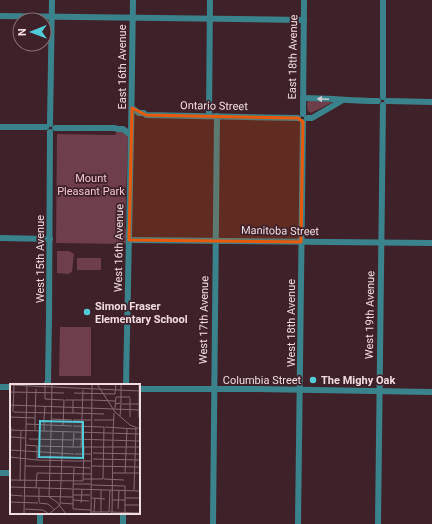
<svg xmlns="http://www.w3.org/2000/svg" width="432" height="524" viewBox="0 0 432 524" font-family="Roboto,sans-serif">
  <rect width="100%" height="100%" fill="#3f2129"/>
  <!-- green -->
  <g fill="#6e3e4a">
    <polygon points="308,101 333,101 333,102 311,113 308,111 307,103"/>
    <polygon points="119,131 124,132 128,135 125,229 126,230 126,244 56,243 57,134 115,135 117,132"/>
    <polygon points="57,251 69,251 74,254 72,272 68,274 57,273"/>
    <rect x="77" y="258" width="24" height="12"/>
    <polygon points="60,327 91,327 91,376 59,376"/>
  </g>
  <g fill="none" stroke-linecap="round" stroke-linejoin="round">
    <!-- minor -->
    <g stroke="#3a838c" stroke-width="6">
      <polyline points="0,16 304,20"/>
      <polyline points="383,97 383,0"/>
      <path d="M303,98c25,0 50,3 75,3"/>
      <polyline points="387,101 432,102"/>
      <polyline points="132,108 139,113 144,113 146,115 298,118"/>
      <polyline points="303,114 304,0"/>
      <polyline points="209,116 210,0"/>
      <polyline points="307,118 312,118 343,100"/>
      <polyline points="50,124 52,0"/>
      <polyline points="0,127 46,127"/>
      <polyline points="55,128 114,128 118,129 123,129 131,135"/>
      <polyline points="0,238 50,239"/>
      <polyline points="129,240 432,243"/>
      <polyline points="46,385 48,382 49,319 50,132"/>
      <polyline points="126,385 131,135 133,0"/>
      <polyline points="0,387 11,387"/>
      <polyline points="139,389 257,389 432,392"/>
      <polyline points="0,473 11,473"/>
      <polyline points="40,524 40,513"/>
      <polyline points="123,524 123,513"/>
      <polyline points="213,524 217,116"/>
      <polyline points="298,524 303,122"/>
      <polyline points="378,524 383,105"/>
    </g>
  </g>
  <!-- one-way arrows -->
  <defs><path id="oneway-solid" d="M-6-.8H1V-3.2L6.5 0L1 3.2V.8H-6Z"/></defs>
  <use fill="#cccacf" href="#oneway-solid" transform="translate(323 99) rotate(-178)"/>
  <!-- marked area -->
  <path fill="#e8590c" fill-opacity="0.2" stroke="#e8590c" stroke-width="3" stroke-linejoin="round" d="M132,108l14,7 152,3 5,4 -2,120 -172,-2z"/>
  <!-- markers -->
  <g fill="#52cbd9" stroke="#3f2129" stroke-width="1.5">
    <circle cx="87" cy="312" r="4"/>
    <circle cx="313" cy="380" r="4"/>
  </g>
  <g text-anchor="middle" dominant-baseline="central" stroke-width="3.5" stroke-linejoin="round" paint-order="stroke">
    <!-- street labels -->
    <g font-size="11" fill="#f1dce0" stroke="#3f2129">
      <text transform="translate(293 57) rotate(-89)">East 18th Avenue</text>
      <text transform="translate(122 67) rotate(-90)">East 16th Avenue</text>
      <text transform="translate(214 106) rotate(1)">Ontario Street</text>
      <text transform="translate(280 231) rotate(1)">Manitoba Street</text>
      <text transform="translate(119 248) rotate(-89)">West 16th Avenue</text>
      <text transform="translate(40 259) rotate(-90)">West 15th Avenue</text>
      <text transform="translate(370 315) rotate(-89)">West 19th Avenue</text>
      <text transform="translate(204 320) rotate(-89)">West 17th Avenue</text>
      <text transform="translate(291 323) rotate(-90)">West 18th Avenue</text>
      <text x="262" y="380">Columbia Street</text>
    </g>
    <!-- park labels -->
    <g font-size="11" fill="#f3c6cf" stroke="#3f2129">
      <text x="91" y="178">Mount<tspan x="91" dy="13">Pleasant Park</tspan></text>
    </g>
    <!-- poi labels -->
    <g font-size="11" font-weight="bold" fill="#f1dce0" stroke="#3f2129" text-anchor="start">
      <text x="95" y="306">Simon Fraser<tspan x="95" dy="13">Elementary School</tspan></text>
      <text x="321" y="380">The Mighy Oak</text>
    </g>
  </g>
  <!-- overview -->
  <g transform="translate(10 384)">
    <rect width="130" height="130" fill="#3f2129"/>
    <path fill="none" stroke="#866c72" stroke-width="1" d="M87,0l18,28 15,13 10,4M0,1l130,6M0,8l54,1M64,9l41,1 1,-10M129,13v-13M35,15l19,1M35,15v-15M55,16h27M82,16l23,1M105,20l6,-1v-19M0,21l130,5M105,24l1,-11h14M3,28l1,-27M4,28l38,1M42,29h21M63,29l31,1M63,29v-13M110,32l1,-12h19M0,33l25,1M120,33v-19M129,33v-19M25,34l1,-29M34,34l1,-12M42,35l20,1M63,36h18M84,36h20M16,40l46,2M53,42l1,-26M63,42l31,1M95,43l31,2M0,46l130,4M25,47v-13M34,47v-13M41,48l1,-48M103,49l1,-20M1,53l14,1M19,55l44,1M63,55l67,2M15,61l12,1M28,62l35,1M63,63h67M63,63l1,-14M71,63l2,-57M0,66l64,4M83,69l47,1M65,70h17M0,73l27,3M27,75v-13M83,75l47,1M27,76l37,1M64,77h17M15,82l49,1M82,82l48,1M64,83l16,1M0,89l1,-46M27,89l55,1M103,89h27M115,89l2,-45M73,95h20M93,95l1,-52M94,95l20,1M0,96l73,1 1,-34M10,97l1,-50M63,100h18M82,101l33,1v28M0,103l130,4M26,104l1,-15M63,104l1,-20M124,106l2,-62M0,111l13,1M63,111h17M15,112l48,1M39,113l2,-65M39,113l8,5 9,12M82,114l13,1M115,114h15M63,116l16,1M102,116h13M0,118l28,1M29,118v-14M29,119l9,1 7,6M51,119l12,1M71,119l1,-14M50,121l3,-73M115,121h15M15,125l18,1 6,4M63,125v-20M63,125l18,1M108,125l1,-19M81,128h18M84,128l1,-14M91,128v-22M99,128l1,-22M100,128l30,1M14,130l3,-130M39,130l11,-9M81,130l1,-130M102,130l1,-80"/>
    <path fill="#52cbd9" fill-opacity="0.15" stroke="#52cbd9" stroke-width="2" d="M30,37l43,1v36l-44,-1z"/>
    <rect width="130" height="130" fill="none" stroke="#f1dce0" stroke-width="2"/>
  </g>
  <!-- north arrow -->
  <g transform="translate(32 32) rotate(269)"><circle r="19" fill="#3f2129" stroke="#866c72"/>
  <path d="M0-3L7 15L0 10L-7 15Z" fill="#52cbd9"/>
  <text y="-6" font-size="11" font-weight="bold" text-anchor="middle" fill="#f1dce0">N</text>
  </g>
</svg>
